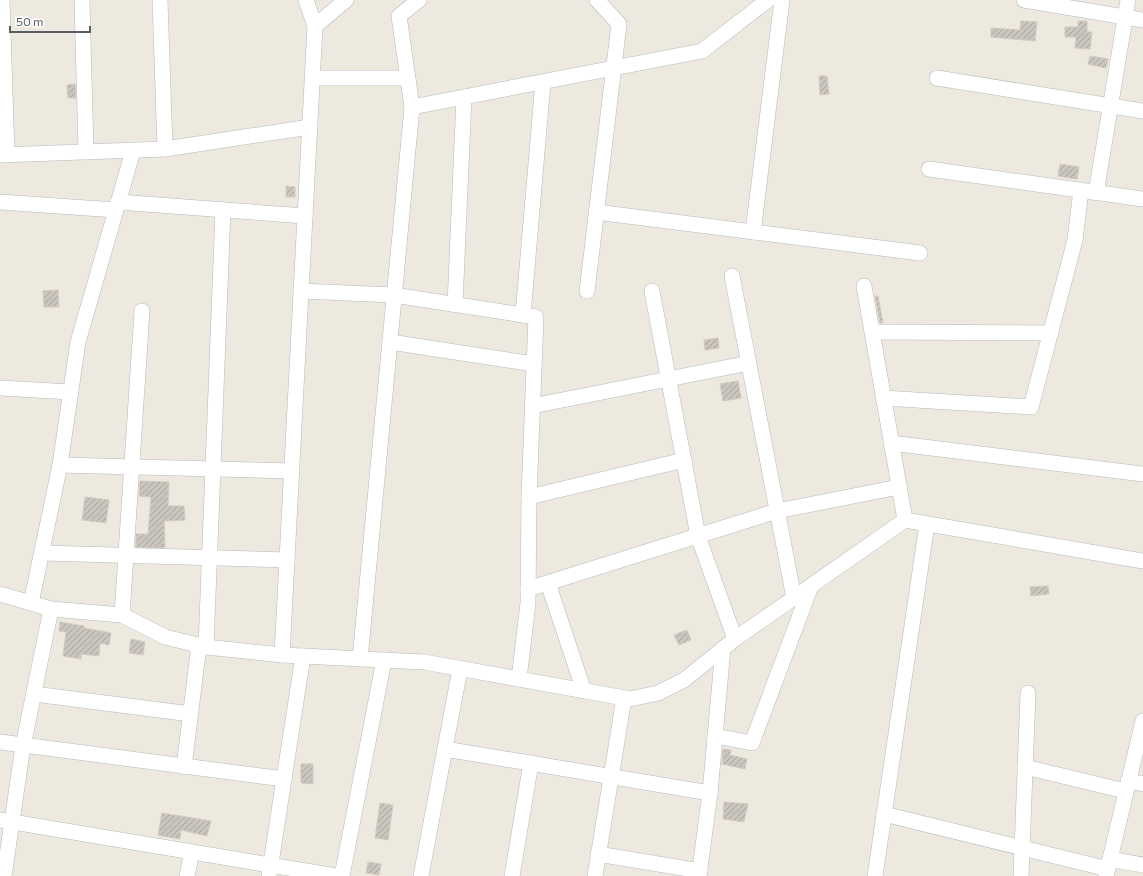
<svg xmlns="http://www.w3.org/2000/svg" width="1143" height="876" viewBox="0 0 1143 876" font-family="Commissioner,sans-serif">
  <defs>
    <pattern id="building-hatch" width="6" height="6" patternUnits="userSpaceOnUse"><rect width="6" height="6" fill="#cac5bf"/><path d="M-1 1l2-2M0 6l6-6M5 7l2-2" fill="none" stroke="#a7a39f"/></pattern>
  </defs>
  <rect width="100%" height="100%" fill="#ede9df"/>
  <!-- building -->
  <g fill="url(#building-hatch)" stroke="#d2cabd">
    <polygon points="1021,21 1037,22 1035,41 991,37 991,28 1020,30"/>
    <polygon points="1078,21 1087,21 1087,32 1092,32 1090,49 1075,48 1076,37 1065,37 1065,27 1078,27"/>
    <polygon points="1090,56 1108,59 1106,68 1088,64"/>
    <polygon points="819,76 827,76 829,94 820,95"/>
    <polygon points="75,84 76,98 68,98 67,85"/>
    <polygon points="1060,164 1079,167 1077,179 1058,176"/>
    <polygon points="286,186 295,187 295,197 286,197"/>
    <polygon points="58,290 59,307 44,307 43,291"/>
    <polygon points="875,296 878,296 883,323 880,323"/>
    <polygon points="718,338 719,348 705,350 704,340"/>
    <polygon points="738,381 741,398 723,401 720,384"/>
    <polygon points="140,481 169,482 168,506 184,506 185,520 164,521 165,548 136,547 136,534 148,534 151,497 139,496"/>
    <polygon points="85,497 109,500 106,523 82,520"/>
    <polygon points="1048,586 1049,594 1031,596 1030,587"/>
    <polygon points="60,622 84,626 84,628 111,633 109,645 100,643 99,656 81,654 81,659 63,656 66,632 59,631"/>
    <polygon points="687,630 691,640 679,645 674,635"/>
    <polygon points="131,639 145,642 143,655 129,653"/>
    <polygon points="723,749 731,750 730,755 747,759 745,769 722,764"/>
    <polygon points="301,764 313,764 313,784 301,783"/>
    <polygon points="724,802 748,804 744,822 723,819"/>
    <polygon points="380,803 393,805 388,840 375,838"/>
    <polygon points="162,813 211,821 207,836 181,830 180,839 158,835"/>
    <polygon points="368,862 381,864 379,875 366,873"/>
  </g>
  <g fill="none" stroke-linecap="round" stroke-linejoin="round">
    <!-- minor casing -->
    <g stroke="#b5b9be" stroke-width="16">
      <g id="minor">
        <polyline points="2,0 7,155"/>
        <polyline points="82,0 86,152"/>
        <polyline points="160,0 165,149"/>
        <polyline points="1024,0 1143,20"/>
        <polyline points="315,26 346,0"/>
        <polyline points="313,78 408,78"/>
        <polyline points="937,78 1143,111"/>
        <polyline points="412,107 702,51 768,0"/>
        <polyline points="0,155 165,149 310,127"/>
        <polyline points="929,169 1143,199"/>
        <polyline points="1096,193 1128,0"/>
        <polyline points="0,202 116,210"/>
        <polyline points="118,202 305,216"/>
        <polyline points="596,212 920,253"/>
        <polyline points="753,232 782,0"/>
        <polyline points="732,276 794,598"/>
        <polyline points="864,286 905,520"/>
        <polyline points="301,291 394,295 536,317 529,497 528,603 519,679"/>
        <polyline points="587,291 619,24 597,0"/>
        <polyline points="652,291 698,536 735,639"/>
        <polyline points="455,305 464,97"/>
        <polyline points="523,315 543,82"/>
        <polyline points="872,332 1051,333"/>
        <polyline points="390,342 534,364"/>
        <polyline points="0,388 71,392"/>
        <polyline points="883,398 1031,407 1075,240 1081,190"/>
        <polyline points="532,406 749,363"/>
        <polyline points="891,443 1143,474"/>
        <polyline points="60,465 292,471"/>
        <polyline points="529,497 684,460"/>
        <polyline points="42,553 287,560"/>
        <polyline points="548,583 584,691"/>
        <polyline points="528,589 777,511 899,487"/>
        <polyline points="0,594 51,609 122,615 165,637 206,647 282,655 424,662 630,699 658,693 684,680 735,639 905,520 1143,561"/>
        <polyline points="31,603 60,465 78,342 133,151"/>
        <polyline points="122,615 142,311"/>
        <polyline points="206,647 223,210"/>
        <polyline points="282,655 315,26 306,0"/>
        <polyline points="360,659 412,107 399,16 419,0"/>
        <polyline points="34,694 191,714"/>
        <polyline points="715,736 752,743 811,586"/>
        <polyline points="0,742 284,779"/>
        <polyline points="445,749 710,793"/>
        <polyline points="184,767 199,645"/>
        <polyline points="1025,767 1125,791"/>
        <polyline points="1128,781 1143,784"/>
        <polyline points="884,814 1108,869"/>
        <polyline points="0,820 336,876"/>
        <polyline points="598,854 700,871"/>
        <polyline points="1110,859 1143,865"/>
        <polyline points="4,876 23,746 51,609"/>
        <polyline points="187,876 192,852"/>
        <polyline points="269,876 303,656"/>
        <polyline points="342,876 384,660"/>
        <polyline points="421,876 460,669"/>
        <polyline points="512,876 531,763"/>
        <polyline points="595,876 624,698"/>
        <polyline points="699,876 710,793 723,648"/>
        <polyline points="875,876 927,524"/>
        <polyline points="1021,876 1028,693"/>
        <polyline points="1106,876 1143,721"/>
      </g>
    </g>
    <!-- minor -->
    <use href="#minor" stroke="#fff" stroke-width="15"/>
  </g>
  <!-- scale -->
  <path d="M10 26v6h80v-6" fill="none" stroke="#585e62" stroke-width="2"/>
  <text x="16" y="26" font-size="12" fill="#585e62" stroke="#ffffff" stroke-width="3" paint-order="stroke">50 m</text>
</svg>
